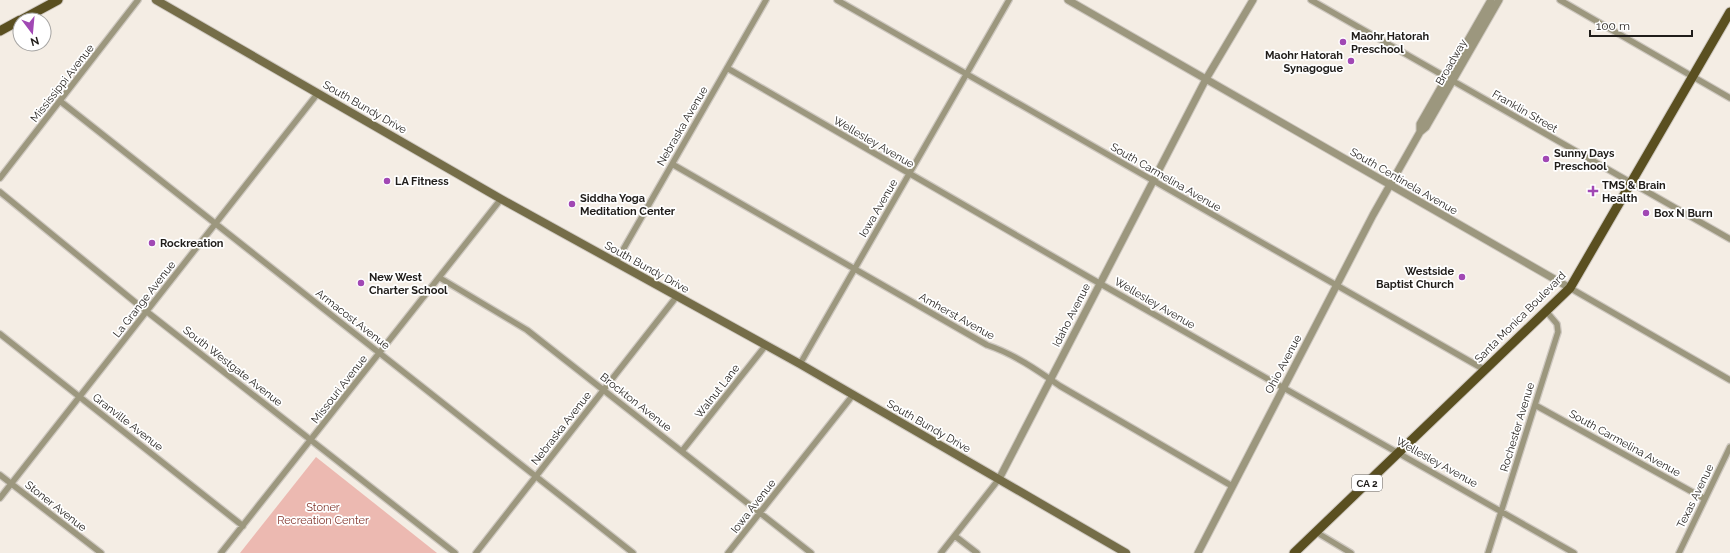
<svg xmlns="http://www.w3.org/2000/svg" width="1730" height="553" font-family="Raleway,sans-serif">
<rect width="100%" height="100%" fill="#f4ede4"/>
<path fill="#ecb9b1" d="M316 457 437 553H240Z"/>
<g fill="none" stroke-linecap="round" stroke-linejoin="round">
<defs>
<path id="minor" d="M837 0 1485 370
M1311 0 1730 239
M1560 0 1730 98
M727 68 1092 279 1574 553
M60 101 633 553
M672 164 987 345C1014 354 1037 370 1060 386L1232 486
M0 178 138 0
M0 192 146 311 455 553
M616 262 766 0
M440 278 527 330 811 553
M1570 288 1730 380
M0 334 243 526
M800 364 1009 0
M1535 405 1705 499
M682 451 766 345
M0 475 101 553
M0 498 318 93
M1316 532 1351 553
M955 536 977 553
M221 553 501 199
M476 553 677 296
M728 553 853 395
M941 553 999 479
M1488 553 1558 332 1557 324 1546 311
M1679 553 1730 447"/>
<path id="tertiary" d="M1068 0 1570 288
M1420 132 1426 127 1499 0
M999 479 1206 79 1253 0
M1198 553 1373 215 1420 132V124L1491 0"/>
<path id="secondary" d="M156 0 501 199 800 364 1126 553"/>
<path id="primary" d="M21 20 58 0
M0 31 20 20
M1294 553 1570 288 1730 12"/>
</defs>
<use href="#minor" stroke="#cec8c0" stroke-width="8"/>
<use href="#tertiary" stroke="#cec8c0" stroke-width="9"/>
<use href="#secondary" stroke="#cec8c0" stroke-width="10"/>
<use href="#primary" stroke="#cec8c0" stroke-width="11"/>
<use href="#minor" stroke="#9c977e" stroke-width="5.5"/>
<use href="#tertiary" stroke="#9c977e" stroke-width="7"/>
<use href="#secondary" stroke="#756d48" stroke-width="8"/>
<use href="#primary" stroke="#5a4f20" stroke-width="9"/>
</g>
<g fill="#a148b4" stroke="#fff" stroke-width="1.5">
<circle cx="1343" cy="42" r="4"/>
<circle cx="1351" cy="61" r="4"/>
<circle cx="1546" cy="159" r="4"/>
<circle cx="387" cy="181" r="4"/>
<path d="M1591 185h4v4h4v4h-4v4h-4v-4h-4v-4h4z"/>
<circle cx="572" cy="204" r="4"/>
<circle cx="1646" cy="213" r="4"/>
<circle cx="152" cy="243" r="4"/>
<circle cx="1462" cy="277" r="4"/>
<circle cx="361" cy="283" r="4"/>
</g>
<g text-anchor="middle" stroke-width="3.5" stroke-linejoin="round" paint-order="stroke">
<rect fill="#fff" stroke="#63615f" stroke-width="1" x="1352" y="475" width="30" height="16" rx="3"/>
<g font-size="10" font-weight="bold" fill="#201d1a">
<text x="1367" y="487">CA 2</text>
</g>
<g font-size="11" font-weight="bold" fill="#201d1a" stroke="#fff" text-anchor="start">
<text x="1351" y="40">Maohr Hatorah<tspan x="1351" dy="13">Preschool</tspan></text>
<text x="1343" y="59" text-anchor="end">Maohr Hatorah<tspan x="1343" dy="13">Synagogue</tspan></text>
<text x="1554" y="157">Sunny Days<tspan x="1554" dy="13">Preschool</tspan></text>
<text x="395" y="185">LA Fitness</text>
<text x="1602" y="189">TMS &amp; Brain<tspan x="1602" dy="13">Health</tspan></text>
<text x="580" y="202">Siddha Yoga<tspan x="580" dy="13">Meditation Center</tspan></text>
<text x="1654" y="217">Box N Burn</text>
<text x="160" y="247">Rockreation</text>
<text x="1454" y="275" text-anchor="end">Westside<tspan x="1454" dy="13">Baptist Church</tspan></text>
<text x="369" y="281">New West<tspan x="369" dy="13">Charter School</tspan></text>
</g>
<g font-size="11" fill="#201d1a" stroke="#fff">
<text transform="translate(1451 62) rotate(-60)" y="4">Broadway</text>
<text transform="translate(62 83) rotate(-52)" y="4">Mississippi Avenue</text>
<text transform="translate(365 107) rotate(30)" y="4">South Bundy Drive</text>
<text transform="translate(1525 111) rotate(30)" y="4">Franklin Street</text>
<text transform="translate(682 126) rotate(-60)" y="4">Nebraska Avenue</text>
<text transform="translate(874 142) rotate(30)" y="4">Wellesley Avenue</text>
<text transform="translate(1166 177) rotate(30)" y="4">South Carmelina Avenue</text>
<text transform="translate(1404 181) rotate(30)" y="4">South Centinela Avenue</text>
<text transform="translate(878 208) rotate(-60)" y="4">Iowa Avenue</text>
<text transform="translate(647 267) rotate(29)" y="4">South Bundy Drive</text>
<text transform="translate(144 299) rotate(-52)" y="4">La Grange Avenue</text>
<text transform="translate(1155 303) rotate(30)" y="4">Wellesley Avenue</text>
<text transform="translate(1071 315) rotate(-63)" y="4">Idaho Avenue</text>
<text transform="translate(957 316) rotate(29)" y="4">Amherst Avenue</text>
<text transform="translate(1520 317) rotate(-45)" y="4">Santa Monica Boulevard</text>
<text transform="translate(353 319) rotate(38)" y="4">Armacost Avenue</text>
<text transform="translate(1283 364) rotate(-62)" y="4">Ohio Avenue</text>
<text transform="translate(233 366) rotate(38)" y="4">South Westgate Avenue</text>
<text transform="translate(339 389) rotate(-52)" y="4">Missouri Avenue</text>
<text transform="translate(717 391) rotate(-52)" y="4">Walnut Lane</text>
<text transform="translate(636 402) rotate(38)" y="4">Brockton Avenue</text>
<text transform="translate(128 422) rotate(38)" y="4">Granville Avenue</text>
<text transform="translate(929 426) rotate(30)" y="4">South Bundy Drive</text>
<text transform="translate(1517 427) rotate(-73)" y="4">Rochester Avenue</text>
<text transform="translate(561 428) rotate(-52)" y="4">Nebraska Avenue</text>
<text transform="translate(1625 443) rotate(29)" y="4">South Carmelina Avenue</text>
<text transform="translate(1437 462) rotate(29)" y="4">Wellesley Avenue</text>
<text transform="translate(1695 496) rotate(-64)" y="4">Texas Avenue</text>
<text transform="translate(56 506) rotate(38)" y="4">Stoner Avenue</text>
<text transform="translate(753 506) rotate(-52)" y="4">Iowa Avenue</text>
</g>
<g font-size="11" fill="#83362d" stroke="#fff">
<text x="323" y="511">Stoner<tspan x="323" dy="13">Recreation Center</tspan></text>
</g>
</g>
<g transform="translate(32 32) rotate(164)"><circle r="19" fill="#ffffff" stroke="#a6a5a3"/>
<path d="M0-3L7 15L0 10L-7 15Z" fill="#a148b4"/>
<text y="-6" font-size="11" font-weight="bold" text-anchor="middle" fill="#201d1a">N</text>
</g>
<path d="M1590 30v6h102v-6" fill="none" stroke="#201d1a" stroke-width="2"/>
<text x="1596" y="30" font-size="12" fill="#201d1a" stroke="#ffffff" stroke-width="3" paint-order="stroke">100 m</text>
</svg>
